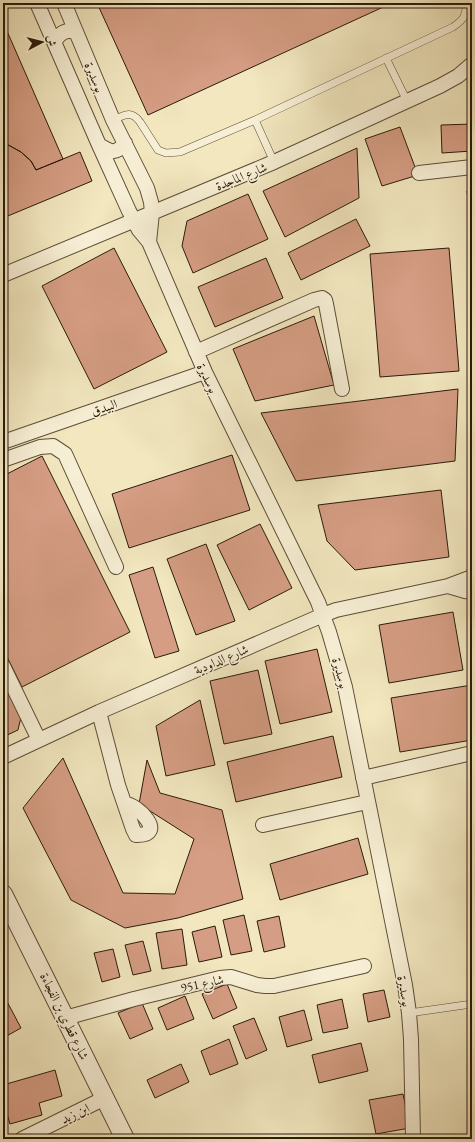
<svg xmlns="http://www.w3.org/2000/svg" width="475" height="1142" font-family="'EB Garamond',Amiri,serif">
<rect width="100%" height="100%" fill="#f2e7bf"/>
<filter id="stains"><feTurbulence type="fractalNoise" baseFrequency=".005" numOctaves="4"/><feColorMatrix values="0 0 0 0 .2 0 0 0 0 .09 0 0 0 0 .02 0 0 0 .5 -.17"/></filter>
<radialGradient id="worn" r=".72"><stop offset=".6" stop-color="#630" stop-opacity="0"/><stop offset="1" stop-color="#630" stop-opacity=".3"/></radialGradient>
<path fill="#d59d83" stroke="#2b1b0a" d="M97 3H392L148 115Z
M3 22 63 159 36 170 31 161 21 152 3 142Z
M472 124V151L442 153 441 125Z
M400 127 418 175 382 186 365 139Z
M3 142 21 152 31 161 36 170 80 152 92 181 3 218Z
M357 148 359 198 285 237 263 191Z
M467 191H472V215H470Z
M248 194 268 239 193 273 182 246 187 221Z
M356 219 370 246 301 280 288 253Z
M114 248 167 352 94 389 42 286Z
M449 248 459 371 380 377 370 254Z
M266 258 283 298 215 327 198 287Z
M314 316 334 385 255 401 233 349Z
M458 389 455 461 296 481 261 413Z
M232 455 250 510 129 548 112 494Z
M42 456 130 632 22 687 3 649V476Z
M441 490 449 557 355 570 327 541 318 505Z
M260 524 292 588 249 610 217 545Z
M206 544 235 621 196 635 167 559Z
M153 567 179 651 155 658 129 575Z
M453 612 463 670 389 683 379 625Z
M317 649 332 712 280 724 265 661Z
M258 670 272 734 224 744 210 681Z
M3 680 21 717 18 730 3 737Z
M472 685V740L400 752 391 698Z
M200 700 215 765 166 776 156 726Z
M333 736 342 777 236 802 227 762Z
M63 758 123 893 175 894 194 839 139 804 147 760 160 793 222 810 243 899 178 918 125 928 71 900 23 808Z
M358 838 368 874 280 900 270 864Z
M244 915 252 951 231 955 223 920Z
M279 916 285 947 264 952 257 921Z
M215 926 222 957 199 962 192 932Z
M182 929 187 965 162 969 156 933Z
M143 941 151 971 133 975 125 945Z
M113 949 120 977 102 982 94 953Z
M227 984 237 1008 213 1019 202 994Z
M384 990 390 1017 368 1022 363 994Z
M3 994 21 1028 3 1038Z
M185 996 194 1019 167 1030 158 1008Z
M342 999 348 1028 323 1033 317 1005Z
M142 1003 153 1029 130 1039 118 1013Z
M304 1010 312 1040 287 1047 279 1017Z
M254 1018 267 1050 246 1059 233 1026Z
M229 1039 238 1064 210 1075 201 1051Z
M361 1043 368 1071 319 1083 312 1055Z
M181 1064 189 1082 155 1098 147 1080Z
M55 1070 62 1096 39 1103 42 1115 10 1124 3 1100V1085Z
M403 1094 410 1128 376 1134 369 1100Z"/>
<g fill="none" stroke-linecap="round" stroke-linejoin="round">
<defs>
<path id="service" d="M386 58 407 101
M113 120C125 115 131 110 140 122L158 150 166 153 180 152 255 120 453 27C463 20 467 16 466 3
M255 120 274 162
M409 1013 472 1004"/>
<path id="minor" d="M37 3 99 145 129 211 139 230 149 242 205 372 318 602 329 632 345 687 405 985 409 1013 411 1039 413 1139
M64 3 113 120 147 188 151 202 152 213 149 242
M54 42C60 33 65 29 76 32
M99 145C110 152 116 155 125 143
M419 173 472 167
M3 275 274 162 440 86 458 76 472 64
M196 352 314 300 322 298 325 300 326 304 342 389
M3 442 205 372
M3 460 40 447 53 446 65 454 116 567
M448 586 465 591 472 592
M3 666 39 740
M99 712 118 785 133 829 136 835C169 836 136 803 125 804
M3 757 99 712 323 615 336 610 448 586 472 577
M363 778 472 753
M263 825 367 802
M65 1018 134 999 220 978 231 977 257 985 265 986H274L364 966
M22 1139 105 1098"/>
<path id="tertiary" d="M3 894 65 1018 125 1139"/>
</defs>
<use href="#service" stroke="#5d4e37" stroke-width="8"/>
<use href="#minor" stroke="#5d4e37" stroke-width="16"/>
<use href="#tertiary" stroke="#5d4e37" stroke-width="20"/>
<use href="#service" stroke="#f7efd5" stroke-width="7"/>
<use href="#minor" stroke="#f7efd5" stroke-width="14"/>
<use href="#tertiary" stroke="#f7efd5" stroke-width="18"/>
</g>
<g text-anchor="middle" stroke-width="3" stroke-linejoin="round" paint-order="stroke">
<g font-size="13" fill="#2b1b0a" stroke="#f7efd5">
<text transform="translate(95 77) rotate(67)" y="5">بوسديرة</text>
<text transform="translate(241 176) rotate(-22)" y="5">شارع الماجدة</text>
<text transform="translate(208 378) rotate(64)" y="5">بوسديرة</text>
<text transform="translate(104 407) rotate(-19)" y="5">البيدق</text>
<text transform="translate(221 659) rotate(-23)" y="5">شارع الداودية</text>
<text transform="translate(341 673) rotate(75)" y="5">بوسديرة</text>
<text transform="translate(202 983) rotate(-12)" y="5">شارع 951</text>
<text transform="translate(405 991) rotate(80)" y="5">بوسديرة</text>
<text transform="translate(65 1016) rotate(64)" y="5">شارع قطري بن الفجاءة</text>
<text transform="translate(75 1113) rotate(-26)" y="5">ابن زيد</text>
</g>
</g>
<rect width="475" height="1142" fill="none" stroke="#f2e7bf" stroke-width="16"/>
<rect x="4" y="4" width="467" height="1134" fill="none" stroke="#2b1b0a" stroke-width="2"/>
<rect x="8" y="8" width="459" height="1126" fill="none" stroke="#2b1b0a"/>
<g transform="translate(42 42) rotate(83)" stroke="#f7efd5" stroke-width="3" paint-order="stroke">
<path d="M0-3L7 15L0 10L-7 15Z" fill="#2b1b0a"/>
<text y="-6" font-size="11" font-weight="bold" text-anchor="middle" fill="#2b1b0a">ش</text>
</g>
<rect width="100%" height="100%" filter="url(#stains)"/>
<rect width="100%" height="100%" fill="url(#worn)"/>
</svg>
